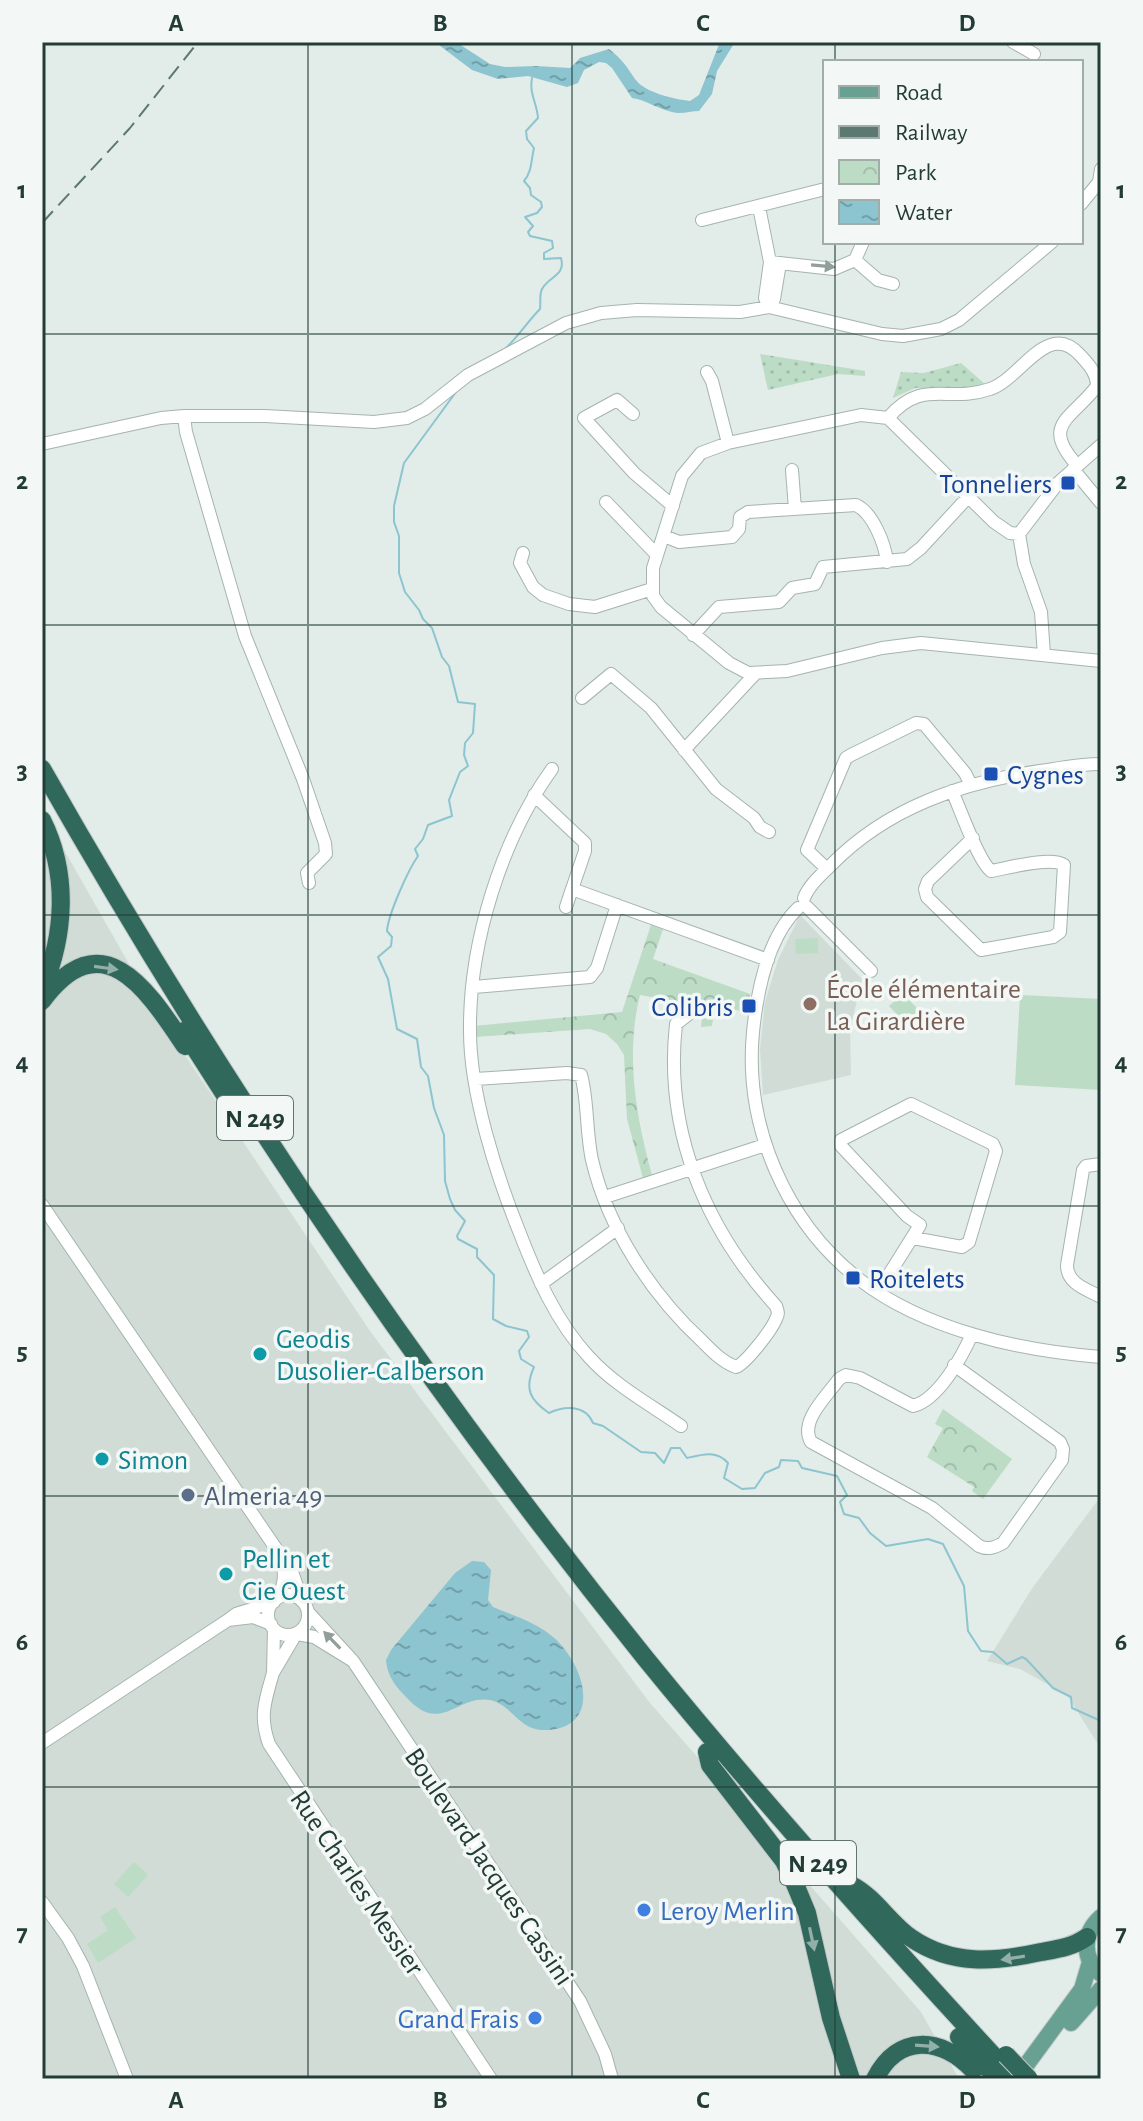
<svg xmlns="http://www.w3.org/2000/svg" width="1143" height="2121" font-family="'Alegreya Sans',sans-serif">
<defs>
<pattern id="grass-dots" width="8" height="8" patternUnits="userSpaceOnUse" patternTransform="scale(2)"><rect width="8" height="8" fill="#bcdcc5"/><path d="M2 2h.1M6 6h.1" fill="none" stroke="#a1beaa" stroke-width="1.8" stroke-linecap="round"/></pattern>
<pattern id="park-crowns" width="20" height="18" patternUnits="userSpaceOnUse" patternTransform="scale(2)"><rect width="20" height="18" fill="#bcdcc5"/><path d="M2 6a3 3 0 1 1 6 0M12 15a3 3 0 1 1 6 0" fill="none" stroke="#a1beaa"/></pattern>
<pattern id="water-ripples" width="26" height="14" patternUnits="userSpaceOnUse" patternTransform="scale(2)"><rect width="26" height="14" fill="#8cc4cf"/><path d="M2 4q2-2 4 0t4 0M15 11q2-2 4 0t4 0" fill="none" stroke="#72a0a9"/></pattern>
</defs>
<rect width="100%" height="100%" fill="#e2ece8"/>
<path fill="#d1dcd7" d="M42 811 158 1015 370 1331 650 1703 921 2012 959 2079H42Z
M800 915 862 979 850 1030 851 1075 763 1095 760 1049 765 1002 778 960Z
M1101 1496V1749L1067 1695 1020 1669 987 1661 1033 1587Z"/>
<path fill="url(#grass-dots)" d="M760 354 865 371V376L838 374 768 390Z
M961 363 986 385 961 388H915L893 398 901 372 924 373Z"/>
<path fill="url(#park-crowns)" d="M651 925 663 929 653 959 750 994 747 1012 715 1006 712 1026 701 1027 703 1006 640 995C625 1054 636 1117 652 1175L643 1178 627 1119 624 1055 617 1044 606 1034 590 1029 475 1037 474 1026 622 1012Z
M943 1409 1012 1459 983 1499 972 1491 974 1487 927 1457 943 1428 935 1424Z"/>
<path fill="#bcdcc5" d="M818 938V953L796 954 795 939Z
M903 994 921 1012 908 1026 889 1006Z
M1020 995 1101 999V1090L1015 1085Z
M134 1862 148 1875 128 1897 114 1884Z
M115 1907 136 1938 98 1963 87 1944 108 1930 100 1917Z"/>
<path fill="url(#water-ripples)" d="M435 42H456L490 64 505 67 536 66 570 68 580 58 609 49C622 59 627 67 635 79 645 93 674 99 690 101L699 95 720 42H735L717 71 712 94 699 111C690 111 681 115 672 112 658 109 646 100 632 98L612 68 606 63 599 62 584 70 578 83 567 87 528 76 498 79 472 70Z
M472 1561 484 1562 491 1570 488 1600 493 1607C517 1617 545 1625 562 1646 589 1677 598 1731 542 1730 518 1729 511 1704 490 1700 457 1694 441 1736 406 1697 395 1686 387 1675 386 1660L391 1650 455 1573Z"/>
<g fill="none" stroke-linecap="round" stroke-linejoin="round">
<path stroke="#8cc4cf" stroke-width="2" d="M505 349C518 337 528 321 540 309 541 302 539 296 542 289 549 276 566 276 561 258L544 259V253L553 248 552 241 530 236 528 232 533 226 525 217 537 213 542 207 541 202 531 195 530 188 524 181C532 172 531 160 534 148L527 139 526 131 538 118C537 103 529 94 532 78
M456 392 404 463 394 506V522L399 536V573L405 592 419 610 423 619 432 628 442 657 449 666 458 702 475 704 473 733 465 743 464 755 468 766 460 772 449 800 452 816 428 825 423 839 415 849 418 856C408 870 388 915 387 931L392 937 391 946 378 957 388 979 397 1029 417 1039 421 1067 428 1076 434 1108 444 1135 445 1181 450 1199 455 1210 465 1221 457 1236 458 1239 477 1249V1257L494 1275 493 1319 506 1326 527 1331 529 1337 519 1351 521 1359 534 1367C524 1389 530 1400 549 1413 564 1406 585 1404 593 1423L603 1426 641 1452 655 1453 664 1463 671 1448H680L687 1458C703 1454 717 1450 728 1463L724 1478 742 1489 755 1488 765 1473 779 1467 781 1460 798 1461 802 1468 837 1476 847 1495 840 1502 844 1514 859 1518 870 1533 886 1546 928 1539 943 1544 964 1586 968 1631 981 1651 993 1652 1007 1664 1022 1657 1026 1659 1053 1688 1071 1697 1072 1708 1101 1721"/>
<defs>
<path id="minor" d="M1013 42 1034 54
M1081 204 1099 182 1101 169
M759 207 770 262 765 298 769 307
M702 220 825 189
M855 260 878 280 893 284
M770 262 834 269 855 260 863 242
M769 307 774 299 780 263
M707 372 712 381 728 443
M633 414 617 400 584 418 634 473 673 506
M184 416 186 432 245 636 303 779 325 843 326 854 307 873 309 883
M888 418C923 377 947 404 990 389 1021 379 1047 319 1080 355 1089 365 1097 373 1097 386 1072 419 1040 424 1077 465
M42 444 161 418 184 416H265L374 422 407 418 425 409 468 375 566 323 601 313 637 310 740 312 769 307 882 334 903 336 941 329 959 320 1052 242
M1073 469 1101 503
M792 470 795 509
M606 502 657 555
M1019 534 1010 533 994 522 888 418 861 415 728 443 701 453 682 476 653 568V596L661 607 729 663 748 673 787 671 882 648 921 643 1101 661
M664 536 679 542 732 537 739 529 740 517 748 512 856 505C873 513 885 544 887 562
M523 553 520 563 533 587 543 595 569 604 595 607 652 589
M693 635 719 607 779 602 792 588 815 584 823 567 907 559 921 548 969 496
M1044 655 1041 612 1024 564 1019 534 1058 483 1101 445
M582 698 611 674 651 708 716 789 754 818 760 827 769 832
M684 750 755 674
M552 769C501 840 469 944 470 1031 470 1093 496 1174 519 1231 536 1275 556 1322 589 1357 614 1385 651 1405 681 1426
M952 791C960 808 978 861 991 871 1008 868 1051 856 1064 865L1060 932 1053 937 981 950 927 897 925 889 928 881 973 838
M534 795 585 843V851L572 889 768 960
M827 869 807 850 846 758 851 755 916 723 924 724 965 773 971 785
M804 898C809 885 821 875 831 865 888 807 961 783 1040 771 1060 768 1081 764 1101 764
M566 907 572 889
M807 907 871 971
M798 908C767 938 757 992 753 1032 744 1125 785 1222 860 1280 925 1330 1021 1351 1101 1357
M474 987 590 977 597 968 617 905
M476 1079 567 1073 581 1075C588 1099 586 1133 592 1160 608 1228 651 1294 702 1341 712 1351 722 1362 736 1367 746 1363 771 1331 776 1319 779 1313 778 1312 776 1306 705 1228 664 1131 676 1024L690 1013
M1101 1164 1086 1166 1083 1170 1067 1265C1067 1284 1086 1289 1101 1297
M605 1197 765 1145
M42 1205 277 1550
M541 1284 618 1228
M878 1292 920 1225 907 1216 841 1146V1140L911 1104 993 1144 996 1151 969 1242 962 1247 913 1238
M954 1365 1060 1442 1063 1449 1062 1460 1003 1543C994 1548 988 1550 979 1546L932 1508 811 1442C799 1421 827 1396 839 1379L846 1375 860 1378 913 1406C938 1400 962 1357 972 1334
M268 1615a20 20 0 1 1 40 0a20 20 0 1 1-40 0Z
M278 1598C287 1579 285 1568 277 1550L289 1563 302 1601
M271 1624 253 1617 228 1620 236 1614 274 1602
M274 1629 273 1673 296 1634
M297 1634 314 1637 353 1661 308 1612
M353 1661 580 2001 605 2054 612 2079
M273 1673C265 1701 259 1716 269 1744L491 2079
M42 1743 228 1620
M42 1902 68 1938 83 1966 127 2079"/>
<path id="major" d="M1101 1917C1083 1933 1081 1958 1101 1974
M1071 2023 1101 1989
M1016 2079 1082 1989 1090 1962"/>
<path id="highway" d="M42 769C219 1081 421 1380 646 1659 764 1804 888 1942 1015 2079
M42 820C69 874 65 935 42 990
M42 1001C103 919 148 991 185 1046
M184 1031 230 1103
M707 1752 710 1765 784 1861 795 1884 807 1913 831 2018 851 2079
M851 1885C875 1897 889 1923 911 1938 952 1966 995 1962 1041 1952 1058 1949 1073 1947 1087 1937
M959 2037 998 2079
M875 2079C898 2033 941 2037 973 2070"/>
</defs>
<use href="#minor" stroke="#a5b4af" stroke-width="14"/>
<use href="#major" stroke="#c1c8c7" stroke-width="18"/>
<use href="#highway" stroke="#c1c8c7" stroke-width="20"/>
<use href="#minor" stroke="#fff" stroke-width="12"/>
<use href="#major" stroke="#68a092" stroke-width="16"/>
<use href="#highway" stroke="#30685c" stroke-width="18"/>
<path stroke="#5d7871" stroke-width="2" stroke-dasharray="16 8" stroke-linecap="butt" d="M42 223 130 128 198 42"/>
<defs>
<path id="highway-bridge" d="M1006 2055 1029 2079"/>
</defs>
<use href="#highway-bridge" stroke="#c1c8c7" stroke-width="20" stroke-linecap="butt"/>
<use href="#highway-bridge" stroke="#30685c" stroke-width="18"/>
</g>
<defs><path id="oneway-solid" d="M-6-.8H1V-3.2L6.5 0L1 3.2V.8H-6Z" transform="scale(2)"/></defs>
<g fill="#919e9a">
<use href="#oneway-solid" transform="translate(823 266) rotate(5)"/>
<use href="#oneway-solid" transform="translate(332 1640) rotate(-134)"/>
</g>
<g fill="#92b0a9">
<use href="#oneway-solid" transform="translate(106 968) rotate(8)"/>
<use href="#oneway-solid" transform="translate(812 1939) rotate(78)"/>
<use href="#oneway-solid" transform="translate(1013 1958) rotate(171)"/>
<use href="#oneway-solid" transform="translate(927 2046) rotate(4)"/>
</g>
<path fill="none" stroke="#233c36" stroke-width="2" stroke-opacity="0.55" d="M308 42V2079M572 42V2079M835 42V62M835 242V2079M42 334H1101M42 625H1101M42 915H1101M42 1206H1101M42 1496H1101M42 1787H1101"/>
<g fill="#1a4fb4" stroke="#f3f8f6" stroke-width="3">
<rect x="1060" y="475" width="16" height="16" rx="4"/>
<rect x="983" y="766" width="16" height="16" rx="4"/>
<rect x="741" y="998" width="16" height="16" rx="4"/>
<rect x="845" y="1270" width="16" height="16" rx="4"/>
</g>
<circle fill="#8d6e63" stroke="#f3f8f6" stroke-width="3" cx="810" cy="1004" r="8"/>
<g fill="#0f9aa8" stroke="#f3f8f6" stroke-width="3">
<circle cx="260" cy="1354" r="8"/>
<circle cx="102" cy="1459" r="8"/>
<circle cx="226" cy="1574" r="8"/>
</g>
<circle fill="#5c6f8a" stroke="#f3f8f6" stroke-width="3" cx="188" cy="1495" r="8"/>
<g fill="#3f7fe0" stroke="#f3f8f6" stroke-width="3">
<circle cx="644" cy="1910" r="8"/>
<circle cx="535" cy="2018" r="8"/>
</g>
<g text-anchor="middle" stroke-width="7" stroke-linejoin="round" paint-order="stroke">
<g fill="#f3f8f6" stroke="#617470" stroke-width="2">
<rect x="217" y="1096" width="76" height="44" rx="6"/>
<rect x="780" y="1841" width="76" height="44" rx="6"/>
</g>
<g font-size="26" font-weight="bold" fill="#233c36">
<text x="255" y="1127">N 249</text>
<text x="818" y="1872">N 249</text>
</g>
<g font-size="28" fill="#164399" stroke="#f3f8f6" text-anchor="end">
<text x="1052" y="493">Tonneliers</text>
<text x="1007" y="784" text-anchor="start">Cygnes</text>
<text x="733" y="1016">Colibris</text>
<text x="869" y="1288" text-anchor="start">Roitelets</text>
</g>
<g font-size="28" fill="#785e54" stroke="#f3f8f6" text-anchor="start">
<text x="826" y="998">École élémentaire<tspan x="826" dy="32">La Girardière</tspan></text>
</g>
<g font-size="28" fill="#0d838f" stroke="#f3f8f6" text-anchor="start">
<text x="276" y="1348">Geodis<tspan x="276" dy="32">Dusolier-Calberson</tspan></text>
<text x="118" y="1469">Simon</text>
<text x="242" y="1568">Pellin et<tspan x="242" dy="32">Cie Ouest</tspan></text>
</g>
<g font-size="28" fill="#4e5e75" stroke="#f3f8f6" text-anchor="start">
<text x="204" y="1505">Almeria 49</text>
</g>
<g font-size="28" fill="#233c36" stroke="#f3f8f6">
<text transform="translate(490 1866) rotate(56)" y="10">Boulevard Jacques Cassini</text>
<text transform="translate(358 1882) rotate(56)" y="10">Rue Charles Messier</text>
</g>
<g font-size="28" fill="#366cbe" stroke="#f3f8f6" text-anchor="start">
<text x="660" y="1920">Leroy Merlin</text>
<text x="519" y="2028" text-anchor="end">Grand Frais</text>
</g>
</g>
<rect width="1143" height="2121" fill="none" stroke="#f3f8f6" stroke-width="88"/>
<rect x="823" y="60" width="260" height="184" fill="#f3f8f6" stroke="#a0ada9" stroke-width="2"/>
<rect x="839" y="86" width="40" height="12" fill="#68a092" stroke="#a0ada9" stroke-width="2"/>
<text x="895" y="100" font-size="24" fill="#233c36">Road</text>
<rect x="839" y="126" width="40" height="12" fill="#5d7871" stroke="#a0ada9" stroke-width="2"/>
<text x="895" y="140" font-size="24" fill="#233c36">Railway</text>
<rect x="839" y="160" width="40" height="24" fill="url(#park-crowns)" stroke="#a0ada9" stroke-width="2"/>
<text x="895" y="180" font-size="24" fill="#233c36">Park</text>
<rect x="839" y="200" width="40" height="24" fill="url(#water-ripples)" stroke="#a0ada9" stroke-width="2"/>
<text x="895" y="220" font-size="24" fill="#233c36">Water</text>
<rect x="44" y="44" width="1055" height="2033" fill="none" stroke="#233c36" stroke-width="3"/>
<g font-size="26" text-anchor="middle" font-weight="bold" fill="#233c36">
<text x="176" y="31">A</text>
<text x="440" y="31">B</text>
<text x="703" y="31">C</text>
<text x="967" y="31">D</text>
<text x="22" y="198">1</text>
<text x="1121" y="198">1</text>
<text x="22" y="489">2</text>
<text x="1121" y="489">2</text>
<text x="22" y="779">3</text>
<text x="1121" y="779">3</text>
<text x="22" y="1070">4</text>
<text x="1121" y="1070">4</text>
<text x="22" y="1360">5</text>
<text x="1121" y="1360">5</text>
<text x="22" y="1650">6</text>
<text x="1121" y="1650">6</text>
<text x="22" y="1941">7</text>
<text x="1121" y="1941">7</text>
<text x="176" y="2108">A</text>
<text x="440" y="2108">B</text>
<text x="703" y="2108">C</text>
<text x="967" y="2108">D</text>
</g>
</svg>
